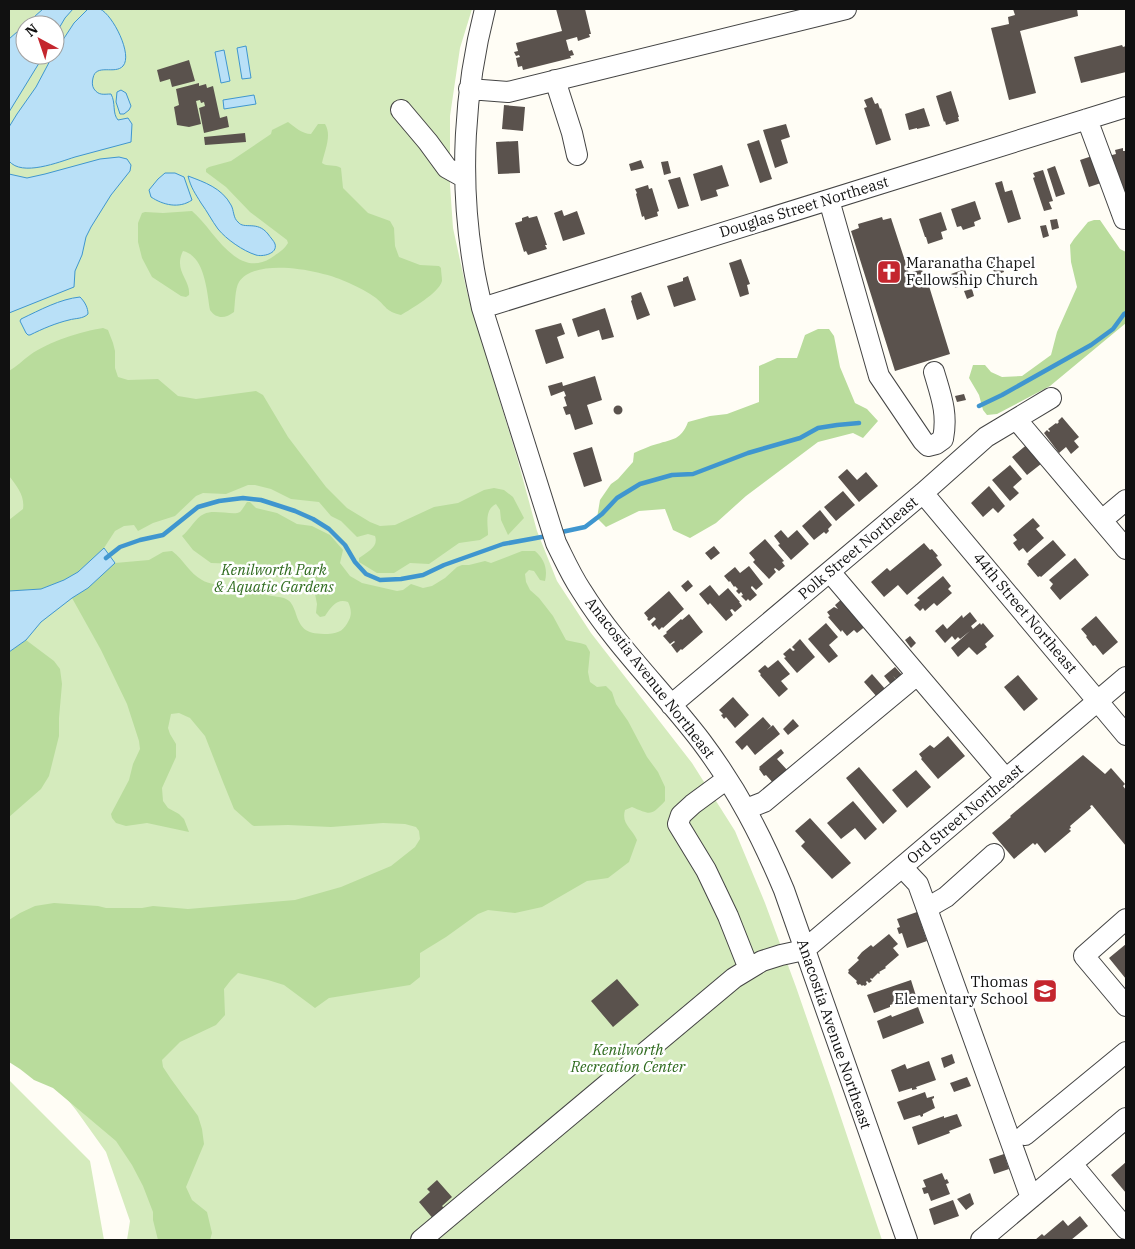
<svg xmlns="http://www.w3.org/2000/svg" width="1135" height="1249" font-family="'IBM Plex Serif',serif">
<rect width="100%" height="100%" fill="#fffdf5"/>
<path fill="#d5ebbd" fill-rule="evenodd" d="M9 9H472L460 48 450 116V185L453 228 467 292 518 461 537 531 557 581 591 633 692 763 735 831 765 903 796 987 832 1091 882 1240H127L130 1221 106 1152 76 1110 55 1084 9 1057ZM25 25H55V55H25Z
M9 1080 90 1161 104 1240H9Z"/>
<path fill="#b9dc9c" d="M288 122C295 127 302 134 311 134L318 124H325C332 135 325 150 322 163 327 167 335 164 341 168L343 188 368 213 390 221 394 228 395 246 399 257 420 265 439 266 441 268C441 272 442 277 442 281 439 293 411 309 401 315 385 311 387 307 376 298 368 292 358 287 349 283 326 271 256 256 239 282 235 288 235 305 234 312 226 318 217 320 210 310 207 292 205 256 183 251 173 271 191 280 189 295L186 297 181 296 152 277 142 258 138 242V223L142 213 145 212 163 213 192 211C213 228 236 280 271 258 278 253 284 250 288 243L287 240 250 212 226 187 206 172V169L209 167 231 161 271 134 272 130Z
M1094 220H1100L1120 249 1126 252V323L1050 386 997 414 987 415 983 410 979 395 969 378 973 365H985L991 372 1002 377 1022 376 1051 355 1057 332 1077 287 1071 262 1070 245 1074 239 1088 222Z
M103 328 108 330 113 343 115 351V368L118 377 128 380 158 379 178 396 196 399 256 391 263 395 288 437 326 487 347 508 370 522 380 526 395 525 434 507 458 503 484 490 494 488 504 490 513 497 524 518 508 535 501 520 500 510 496 504C484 510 488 524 488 535L480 540 459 543 429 564 410 563 394 573H377L359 562V558C367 552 379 547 375 536L368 534 357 537 341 521 331 516 319 502 291 499 271 489 255 485H248L226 494 203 493 196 496 175 516 153 523 138 531 134 525 124 526 115 531 104 548 78 572 64 580 41 589 9 591V520L23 509C25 496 17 486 9 476V371C16 367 23 360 30 355 48 342 82 331 103 328Z
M818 329H829L834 336 840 367 855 403 867 409 878 421 863 438 853 433 818 442 746 496 716 523 690 538 673 530 665 509 639 511 606 527 597 518 600 500 611 484 618 479 633 462 634 453C641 450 649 446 657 444 673 439 681 440 688 422L710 416 727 414 759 402V366L777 358H797L805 335Z
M247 502H250L256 508 277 513 297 524 312 526 330 535 343 550 340 563 350 576 362 583 397 591 403 590 411 584 423 588 432 586 445 578 457 567 462 565H469L485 561 491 563 522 551H535C544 559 548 568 545 581L540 580 534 571 529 570 525 574 526 582 530 590 539 598 553 616 566 640C573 642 579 642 586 645L590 652 588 672 590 682 597 687 606 686 612 692 616 704 628 721 647 757 658 772 665 787V801C651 816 651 815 632 807L625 810C621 824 632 828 637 840L629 862 608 878 587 881 542 907 515 913 488 910 478 914 446 937 420 953V977L410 985 329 998 315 1008 284 985 268 980 238 973 231 980 224 989 225 1015 216 1025 180 1042 162 1060 163 1067 171 1079 198 1116 202 1129 204 1144 186 1187 192 1200 207 1212 212 1233 210 1240H158L153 1220V1212L143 1186 132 1165 116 1141 53 1088 34 1080 20 1069 9 1062V920L20 913 35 906 54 903 98 906 106 908H142L153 906 188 909 295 900 341 887 391 866 415 847 420 839 419 831 416 827 405 824 383 823 331 827 288 825 254 826 252 825 234 809 223 782 205 736 190 718 179 713 171 714 168 728 170 734 176 744V757L162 788 163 801 168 808 179 814 184 819 189 832 147 823 126 826 116 823 112 818 111 814 129 780 133 764 140 749 139 741 127 704 101 650 72 598 88 588 115 563 149 560 163 552 172 551C184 560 189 573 202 580 218 589 235 582 251 586 257 588 261 594 267 595 273 597 281 596 286 599 291 601 293 606 295 611 301 631 307 634 328 634 340 633 344 630 349 620 352 614 351 608 348 602 337 598 331 607 325 616L320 617 316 613 317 604 315 594 300 582 293 579 274 576 258 569 240 564 211 563 193 550 182 536C190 530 195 518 204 514 214 509 234 516 240 512 242 510 245 505 247 502Z
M26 640 54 661 60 669 62 684 59 718V736L49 776 41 789 9 817V652Z"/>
<path fill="#b9e0f7" stroke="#3f96cf" d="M43 9H73L65 18 55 35V25H25V55H44L9 112V39Z
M88 9C92 9 97 8 100 9 113 15 133 55 123 66 115 75 96 63 93 78 92 82 92 86 94 89 99 96 104 94 111 94 116 103 112 113 118 120L128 118 132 124 131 142C112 147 94 152 75 157 59 162 22 177 9 161V127L17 114 36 87 53 55H55V52L74 23Z
M246 46 251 78 242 79 237 48Z
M224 50 230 81 221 83 215 52Z
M121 90 126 93 131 106 129 110 124 114H120L116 102 117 92Z
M254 95 256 104 224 109 223 100Z
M119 157 127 159 131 165 130 171 111 195 91 227 86 237 82 255 75 271 74 287 9 313V174L27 178 45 174 100 159Z
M165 173H175L184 177 192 200C179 209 163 205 151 197L149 190 158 179Z
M188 176C204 182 222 188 231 205 234 210 233 218 238 222 244 230 257 220 268 234 270 237 274 241 275 244 278 254 262 257 256 255 243 251 226 239 218 229 212 221 207 211 201 203 195 193 191 188 188 176Z
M80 297C85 302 88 308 88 314 83 319 76 318 69 320 56 323 42 329 30 335H28L26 333 20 321 21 319C40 310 60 299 80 297Z
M104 548 115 563 88 588 72 598 41 622 26 640 9 652V591L41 589 64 580 78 572Z"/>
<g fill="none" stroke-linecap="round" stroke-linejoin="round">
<path stroke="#3f96cf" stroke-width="4.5" d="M979 406 1002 395 1091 345 1113 329 1124 314 1126 313
M557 533 585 527 602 514 617 498 640 484 672 475 693 474 748 453 800 438 818 428 837 425 859 423
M106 558 120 547 140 540 163 535 198 507 219 501 243 498 261 500 295 511 313 519 329 529 345 545 355 562 366 574 380 580 401 579 423 575 444 565 503 544 547 536"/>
</g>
<path fill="#5a524d" d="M556 9H585L591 34H589L590 37 578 41 577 37 566 40 569 51 572 50 574 55 570 56 571 58 523 70 522 66 518 67 516 58 520 57 519 55 516 56 514 52 518 51 516 43 562 31Z
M1013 9H1077L1078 16 1020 31 1036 93 1009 100 991 28 1009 24 1008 17 1015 15Z
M1122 45 1123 47 1126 46V72L1081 83 1074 57Z
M189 60 195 81 172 87 170 79 160 82 157 70Z
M199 83V86L206 84 207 88 213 86 220 118 227 116 229 127 204 133 199 108 205 106 204 102 201 103 200 100 196 101 201 124 189 127 177 125 174 107 179 105 176 89Z
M951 91 959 117H958L959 121 946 125 945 121 944 122 936 96Z
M872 97 875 104 878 103 880 109 881 108 891 140 876 145 864 108 867 107 864 100Z
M504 105 525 107 523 131 502 129Z
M924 108 930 126 917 129V128L909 130 905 114Z
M786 124 790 137 781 140 788 163 775 168 763 130Z
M245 133 246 142 205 145 204 137Z
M759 140 772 179 760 183 747 144Z
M518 141 520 173 498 174 496 142Z
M1123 148V151H1126V192L1119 194 1108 156 1116 154 1115 150Z
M1095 155 1104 182 1089 187 1080 160Z
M641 160 644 168 631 171 629 164Z
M668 161 671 173 664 175 661 162Z
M722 165 729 186 716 190 718 196 701 201 693 174Z
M1055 166 1065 194 1056 197 1047 169Z
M1043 170 1053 201 1049 202 1052 209 1044 211 1033 178 1035 177 1033 173Z
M680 177 689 206 678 209 668 180Z
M1002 181 1005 192 1012 190 1021 219 1008 223 995 183Z
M648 185 649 189 652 188 659 211 657 212 658 216 645 220 644 216 642 217 636 194 637 193 635 189Z
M975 201 981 219 974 222 975 226 963 230 961 226 957 227 951 209Z
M562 210 564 216 577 211 585 234 563 241 554 213Z
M941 212 947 230 941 232 943 239 928 244 926 237H925L919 219Z
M528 216 529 218 537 216 547 245H545L547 249 528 255 526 251 524 252 515 223 522 221V218Z
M882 217 883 220 891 218 909 273 922 269 927 287 929 286 950 354 895 371 851 231 859 228 858 224Z
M1057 219 1059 228 1052 230 1050 220Z
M1046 225 1049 236 1043 238 1040 226Z
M999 257 1004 272 995 275 990 260Z
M741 259 750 284 747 285 749 294 740 297 729 263Z
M965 269 969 283 955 288 951 274Z
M688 276 696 300 674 307 667 286 683 281V278Z
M972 289 974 296 967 299 964 291Z
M641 292 650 315 637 320 631 301 632 300 631 296Z
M605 308 614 337 602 340 599 330 578 337 572 319Z
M561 323 565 334 557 337 564 358 546 364 535 330Z
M595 376 602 400 587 405 593 424 575 430 570 414 566 415 563 407 567 406 564 397 566 396 564 391 551 396 548 386 562 382 563 386Z
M964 394 966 400 957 402 955 396Z
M613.5 410a4.5 4.5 0 1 1 9 0a4.5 4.5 0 1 1-9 0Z
M1062 417 1079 437 1074 441 1079 447 1071 454 1066 447 1059 453 1044 433 1047 430 1049 432 1050 431 1048 429 1056 423 1057 424 1059 422 1058 421Z
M1030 442 1046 460 1027 475 1012 457Z
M592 447 602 481 584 487 573 453Z
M1010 465 1022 479 1013 487 1019 493 1010 501 992 480Z
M847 469 857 480 866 472 878 486 859 502 838 477Z
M989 486 1005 506 998 513 993 508 983 517 971 503Z
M843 491 855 505 836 521 824 507Z
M820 510 832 525 828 529 829 531 826 534 824 532 814 540 802 526Z
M1033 518 1040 526 1036 529 1044 538 1027 553 1023 548 1019 551 1013 543 1017 540 1013 535Z
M781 530 788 538 797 530 809 544 791 560 778 545 780 544 774 536Z
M765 539 784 561 782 562 785 566 779 571 775 568 774 569 776 572 769 579 753 562 755 560 749 553Z
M1053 540 1066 555 1041 577 1040 576 1038 577 1027 564 1029 562 1028 561Z
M924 543 930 550 932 549 938 556 936 557 942 565 907 595 898 585 884 597 871 582 887 568 890 571Z
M714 546 720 553 711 560 705 553Z
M1075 558 1089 575 1060 600 1050 588 1053 584 1049 580Z
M749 566 763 584 756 590 752 586 751 587V588L757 595 750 601 748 599 746 601 741 596 743 595 741 592 739 594 736 591 738 589 735 586 734 587 730 581 729 582 724 576 735 567 740 573Z
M943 576 951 586 948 589 952 593 937 606 934 603 925 611 923 608 920 611 914 605 920 600 917 598Z
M688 580 693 586 686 592 681 586Z
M710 585 719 596 728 588 740 602H739L742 606 735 612 732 609 730 610 733 615 726 621 710 603 708 605 699 594Z
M669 591 684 609 663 628 662 627 659 630 655 625 653 627 651 624 656 619 654 617 649 621 647 619 648 618 644 613Z
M843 598 867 625 857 633 854 630 847 636 842 630 841 632 828 617 830 616 827 612 834 607 838 609 835 605Z
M970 612 977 621 971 626 973 629 980 623 981 625 983 623 994 636 985 644 987 647 977 655 969 647 958 657 951 648 970 631 960 639 958 637 955 640 952 636 945 643 935 631 943 624 947 629 962 615 963 618Z
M689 614 703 632 682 650 681 649 677 653 671 645 675 642 674 641 670 644 663 636 667 633 666 632 681 619 682 620Z
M1096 616 1118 642 1103 655 1095 645 1093 646 1086 637 1087 636 1081 629Z
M826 623 838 637 829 645 838 656 829 663 808 639Z
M910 636 916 643 911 648 905 640Z
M800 639 815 657 797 673 784 658 786 657 783 654 790 648 793 651 795 650 792 647Z
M778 660 790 674 781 681 788 689 779 697 760 675 761 674 758 671 765 665 768 668Z
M895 667 903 676 898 681 893 676 898 682 893 687 884 676Z
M872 674 886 690 877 697 864 682Z
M1018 675 1038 699 1024 711 1004 687Z
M733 697 749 715 735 728 726 717 724 719 721 715 723 714 719 710Z
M763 717 771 726 767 730 773 725 780 734 755 755 747 745 742 750 735 742Z
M793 719 799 726 788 735 783 729Z
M948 736 965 756 938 779 921 759 922 758 919 754 930 745 934 748Z
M781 749 784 753 777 759 789 772 775 785 766 775 764 776 759 769 760 768 759 767Z
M1083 755 1105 774 1111 768 1125 784 1123 786 1126 790V846L1092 805 1090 806 1091 808 1070 826 1071 828 1069 829 1071 831 1045 853 1037 843 1035 845 1033 843 1014 859 992 833 1011 817 1010 816Z
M859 767 897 811 883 824 846 778Z
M916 770 931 787 907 808 892 790Z
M853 801 877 829 865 840 855 828 841 839 827 823Z
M810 818 851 863 832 879 801 846 805 842 795 831Z
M917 912 927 941 907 948 902 933 899 934 897 928 900 927 897 919Z
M889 934 898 944 893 948 899 955 885 967 886 968 879 972 880 973 879 974 878 973 872 979 871 978 870 979 872 981 869 983 867 981 866 982 867 984 865 986 863 985 862 986 860 984 858 985 856 982 857 981 848 973 849 971 848 970 859 960 857 958 862 952 871 945 873 947Z
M1126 944V979L1109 958Z
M617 979 639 1005 613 1027 591 1001Z
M911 980 916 996 890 1005V1007L874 1013 867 995Z
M918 1007 924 1023 883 1039 877 1021 891 1015 892 1017Z
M952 1054 955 1063 944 1068 941 1058Z
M929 1061 936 1080 916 1087 917 1089 912 1090V1088L899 1092 891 1070 905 1064 907 1069Z
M967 1077 971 1086 954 1092 950 1083Z
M925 1092 927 1098 934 1096V1098L932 1099 935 1108 923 1114V1116L921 1117 920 1115 904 1120 897 1102Z
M957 1114 962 1126 949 1131 950 1133 918 1145 912 1127 944 1116V1118Z
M1004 1154 1009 1169 994 1174 989 1159Z
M1126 1162V1193L1111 1175Z
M942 1173 945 1180 947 1179 949 1183 946 1184 950 1194 931 1201 928 1193 924 1194 922 1188 926 1187 923 1180Z
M437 1180 452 1197 442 1206 447 1211 435 1221 419 1202 430 1192 427 1189Z
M970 1193 974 1204 966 1210 957 1199Z
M953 1200 959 1216 934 1225 929 1209Z
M1080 1216 1088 1226 1071 1240H1035L1042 1234 1044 1236 1063 1220 1068 1226Z"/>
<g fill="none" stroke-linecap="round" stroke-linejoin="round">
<defs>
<path id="minor" d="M485 9C464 91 459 179 473 263 475 278 479 293 482 308L556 543C564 559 571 575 581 590 615 645 662 690 701 741 737 789 761 835 784 890L907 1240
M555 80 572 133 577 155
M469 89 508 92 846 9
M401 110 428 142 447 168 465 178
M1087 119 1124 219H1126
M829 200 879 376 923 441 928 446 936 444 943 439C948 413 941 396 934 372
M482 308 1126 107
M1016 419 1126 549
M923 493 1126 735
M1102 520 1126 500
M830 572 1006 779
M671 705 923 493 986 437 1051 398
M727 779 693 804 681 815 678 824 706 870 728 916 749 969
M746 809 764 802 917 675
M902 867 918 884 1031 1198
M927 908 946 897 994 854
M1126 919 1084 956 1126 1006
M1025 1135 1126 1052
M1072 1164 1126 1229
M421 1240 734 978 762 961 781 955 804 950 1126 677
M981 1240 1126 1118"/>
</defs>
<use href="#minor" stroke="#444" stroke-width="22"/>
<use href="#minor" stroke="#fff" stroke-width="20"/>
</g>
<defs>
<symbol id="church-square" viewBox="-11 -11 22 22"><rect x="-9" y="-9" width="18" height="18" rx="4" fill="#c4262e" stroke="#fff"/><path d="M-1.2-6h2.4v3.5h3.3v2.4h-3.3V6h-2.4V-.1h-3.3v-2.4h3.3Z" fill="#fff"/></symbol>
<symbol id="school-square" viewBox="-11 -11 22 22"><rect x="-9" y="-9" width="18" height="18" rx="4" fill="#c4262e" stroke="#fff"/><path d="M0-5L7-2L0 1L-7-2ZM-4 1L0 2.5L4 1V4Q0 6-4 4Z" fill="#fff"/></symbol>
</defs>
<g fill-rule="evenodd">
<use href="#church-square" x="875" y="258" width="28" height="28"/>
<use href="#school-square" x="1031" y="977" width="28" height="28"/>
</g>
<g text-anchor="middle" stroke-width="5" stroke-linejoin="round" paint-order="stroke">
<g font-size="15" fill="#111" stroke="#fff">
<text transform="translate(804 207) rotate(-17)" y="5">Douglas Street Northeast</text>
<text transform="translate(858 548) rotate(-40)" y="5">Polk Street Northeast</text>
<text transform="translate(1025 613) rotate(50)" y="5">44th Street Northeast</text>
<text transform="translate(650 678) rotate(52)" y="5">Anacostia Avenue Northeast</text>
<text transform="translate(965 814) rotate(-40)" y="5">Ord Street Northeast</text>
<text transform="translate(834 1034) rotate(71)" y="5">Anacostia Avenue Northeast</text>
</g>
<g font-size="15" fill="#111" stroke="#fff" text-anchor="start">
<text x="906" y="268">Maranatha Chapel<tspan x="906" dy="17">Fellowship Church</tspan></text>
<text x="1028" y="987" text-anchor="end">Thomas<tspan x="1028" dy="17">Elementary School</tspan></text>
</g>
<g font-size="15" font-style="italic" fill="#2f6b1f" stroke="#fff">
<text x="274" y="575">Kenilworth Park<tspan x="274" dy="17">&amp; Aquatic Gardens</tspan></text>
<text x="628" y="1055">Kenilworth<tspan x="628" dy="17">Recreation Center</tspan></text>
</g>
</g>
<rect width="1135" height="1249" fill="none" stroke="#111111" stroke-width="20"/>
<g transform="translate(40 40) rotate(320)"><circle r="24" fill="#ffffff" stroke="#a0a0a0"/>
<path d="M0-4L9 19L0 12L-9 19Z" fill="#c4262e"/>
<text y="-8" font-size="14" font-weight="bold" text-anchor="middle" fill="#111111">N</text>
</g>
</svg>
